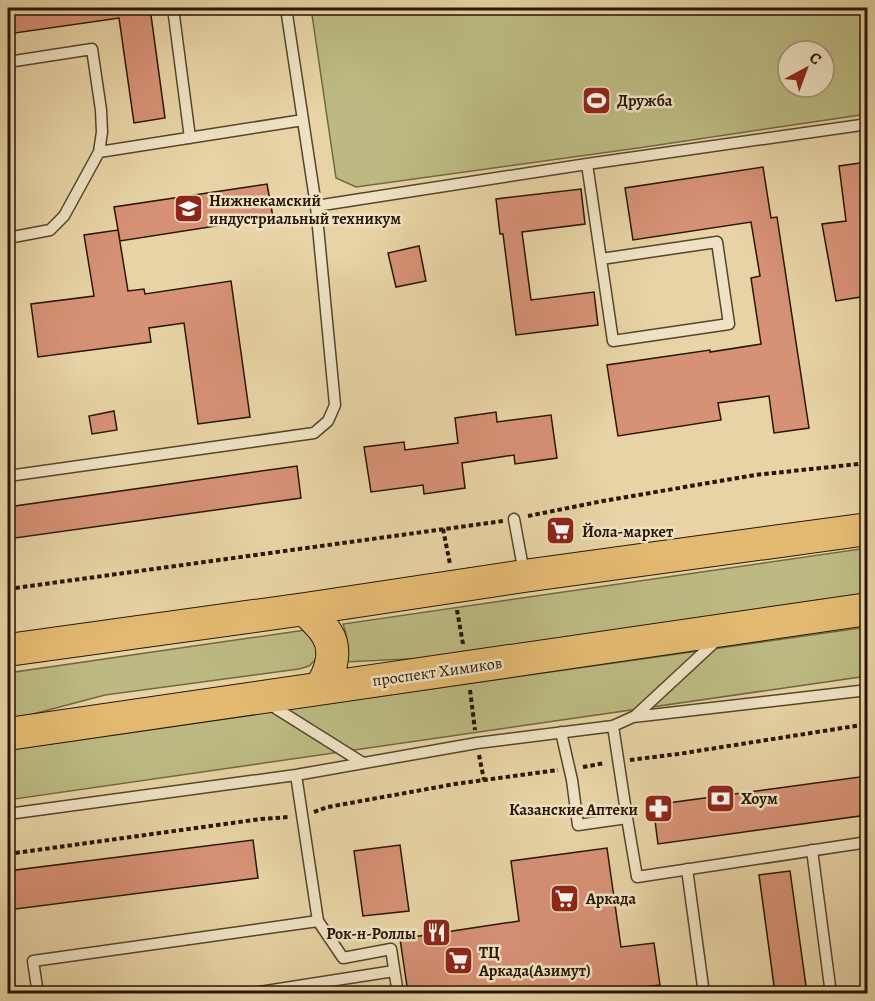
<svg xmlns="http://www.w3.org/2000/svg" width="875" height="1001" font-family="Alegreya,serif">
<rect width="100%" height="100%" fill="#e7d3a5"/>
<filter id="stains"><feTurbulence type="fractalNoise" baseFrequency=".00333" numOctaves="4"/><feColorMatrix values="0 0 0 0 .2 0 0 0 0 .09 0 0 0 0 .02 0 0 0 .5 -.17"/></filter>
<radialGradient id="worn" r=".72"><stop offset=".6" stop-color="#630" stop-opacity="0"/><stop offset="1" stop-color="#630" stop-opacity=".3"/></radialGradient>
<path fill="#bcba82" stroke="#726842" stroke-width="1.5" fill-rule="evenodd" d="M311 8H867V114L638 148 356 187 336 178ZM788 51H824V87H788Z
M867 548V594L427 658 345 662C349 648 348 638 343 624Z
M867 627V676L8 800V749Z
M312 629 317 638V658L309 666 299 669 105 695 18 718 8 719V673Z"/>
<path fill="#d79176" stroke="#271601" stroke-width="1.5" d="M8 8H150L165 118 134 123 119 18 8 34Z
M867 162V296L836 301 822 224 846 221 839 166Z
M763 167 771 218 777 217 809 428 774 433 769 396 718 403 721 420 618 436 607 365 710 350V352L761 344 751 278 760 276 751 222 633 240 625 188Z
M267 184 273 217 120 241 114 207Z
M581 189 585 224 522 232 531 300 594 292 598 325 516 335 503 234H500L496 199Z
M118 230 128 291 144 289 145 294 231 281 250 417 198 424 184 323 149 328 151 342 38 357 31 304 94 296 84 235Z
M419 246 426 281 396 287 388 253Z
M114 411 117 430 92 434 89 416Z
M496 412 497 422 551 415 557 458 515 464 514 455 462 463 465 488 424 494 423 485 371 492 364 447 404 442 405 450 458 443 455 418Z
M297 466 301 498 8 539V507Z
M867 776V815L658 844 653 805Z
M253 840 258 878 8 910V871Z
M400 845 409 911 363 916 354 851Z
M607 848 621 947 654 943 660 985 592 993H408L400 939 519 921 511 861Z
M790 871 807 993H775L759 875Z"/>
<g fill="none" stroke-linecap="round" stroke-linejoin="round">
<defs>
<path id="lane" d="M173 8 190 138
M8 62 92 49 101 110 102 132 99 152 303 120
M587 164 613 341 729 324 717 242 601 259
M316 206 587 164 868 124
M8 238 50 230 64 216 99 152
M8 476 314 433 328 421 335 405 316 206 286 8
M514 519 524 573
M269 704 363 763
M634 717 717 640
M613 726 627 818 637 877 868 842
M561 732 572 780 578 825 627 818
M8 814 296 775 477 743 613 726 633 717 868 690
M812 850 831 994
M687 869 704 994
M318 921 343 958 391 949 398 994
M38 994 33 961 318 921 296 775
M246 994 394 971"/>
<path id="primary" d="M305 609C312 617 322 625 327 634 338 651 330 674 320 688
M8 650 305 609 524 576 868 529
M8 734 868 609"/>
</defs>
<use href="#lane" stroke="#57452a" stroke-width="13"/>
<use href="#primary" stroke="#271601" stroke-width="34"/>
<path stroke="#271601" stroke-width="4" stroke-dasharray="4.5 3" stroke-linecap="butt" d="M528 516 603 501 755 475 868 463
M443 529 450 564
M8 589 503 521
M457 610 463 644
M470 690 475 730
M479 755 484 780
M630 760 678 754 868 724
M583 767 605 763
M314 812 328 807 455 784 558 770
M8 854 261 819 289 817"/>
<use href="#lane" stroke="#efe2c4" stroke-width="10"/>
<use href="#primary" stroke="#e4ba72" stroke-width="32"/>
</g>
<defs>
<symbol id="stadium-square" viewBox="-11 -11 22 22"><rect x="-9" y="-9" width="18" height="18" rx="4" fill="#8f2418" stroke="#efe2c4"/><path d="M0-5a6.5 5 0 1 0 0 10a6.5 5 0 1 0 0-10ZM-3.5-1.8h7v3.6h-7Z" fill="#fff"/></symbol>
<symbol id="university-square" viewBox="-11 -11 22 22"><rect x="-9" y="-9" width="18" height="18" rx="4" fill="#8f2418" stroke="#efe2c4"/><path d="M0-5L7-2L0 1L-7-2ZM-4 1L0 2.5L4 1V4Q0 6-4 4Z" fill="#fff"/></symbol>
<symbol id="supermarket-square" viewBox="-11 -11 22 22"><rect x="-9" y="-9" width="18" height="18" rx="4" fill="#8f2418" stroke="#efe2c4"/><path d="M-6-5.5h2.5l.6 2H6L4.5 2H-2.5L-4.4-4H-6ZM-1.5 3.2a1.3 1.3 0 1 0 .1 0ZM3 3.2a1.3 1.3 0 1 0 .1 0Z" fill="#fff"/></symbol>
<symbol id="bank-square" viewBox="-11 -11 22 22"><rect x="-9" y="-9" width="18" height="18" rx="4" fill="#8f2418" stroke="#efe2c4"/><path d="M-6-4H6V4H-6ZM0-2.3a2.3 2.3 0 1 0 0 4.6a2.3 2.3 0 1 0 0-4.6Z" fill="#fff"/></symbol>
<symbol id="pharmacy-square" viewBox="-11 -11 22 22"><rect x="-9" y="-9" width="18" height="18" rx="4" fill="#8f2418" stroke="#efe2c4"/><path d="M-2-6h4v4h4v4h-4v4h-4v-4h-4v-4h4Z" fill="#fff"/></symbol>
<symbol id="restaurant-square" viewBox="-11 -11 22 22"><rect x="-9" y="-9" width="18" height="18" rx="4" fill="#8f2418" stroke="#efe2c4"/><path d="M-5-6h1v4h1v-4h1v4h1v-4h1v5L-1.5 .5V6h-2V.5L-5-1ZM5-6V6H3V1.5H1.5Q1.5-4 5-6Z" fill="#fff"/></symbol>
</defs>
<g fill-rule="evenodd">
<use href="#stadium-square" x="580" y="84" width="33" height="33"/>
<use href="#university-square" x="172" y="192" width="33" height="33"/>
<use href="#supermarket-square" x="544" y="514" width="33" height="33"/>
<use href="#bank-square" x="704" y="782" width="33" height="33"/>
<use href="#pharmacy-square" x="642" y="792" width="33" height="33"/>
<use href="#supermarket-square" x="548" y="882" width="33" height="33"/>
<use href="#restaurant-square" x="420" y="916" width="33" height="33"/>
<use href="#supermarket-square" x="442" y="944" width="33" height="33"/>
</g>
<g text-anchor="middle" stroke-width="5" stroke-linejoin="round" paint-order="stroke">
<g font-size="16" font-weight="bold" fill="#271601" stroke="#efe2c4" text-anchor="start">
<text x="617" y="106">Дружба</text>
<text x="209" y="206">Нижнекамский<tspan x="209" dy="18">индустриальный техникум</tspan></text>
<text x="582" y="537">Йола-маркет</text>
<text x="741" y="804">Хоум</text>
<text x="638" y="815" text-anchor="end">Казанские Аптеки</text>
<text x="586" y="904">Аркада</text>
<text x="416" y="939" text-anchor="end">Рок-н-Роллы</text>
<text x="479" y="958">ТЦ<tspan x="479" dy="18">Аркада(Азимут)</tspan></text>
</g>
<g font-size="16" fill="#271601" stroke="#efe2c4">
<text transform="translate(437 671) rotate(-8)" y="6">проспект Химиков</text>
</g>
</g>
<rect width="875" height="1001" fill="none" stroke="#e7d3a5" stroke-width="30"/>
<rect x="9" y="9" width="857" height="983" fill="none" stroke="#271601" stroke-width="3"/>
<rect x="15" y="15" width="845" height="971" fill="none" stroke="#271601" stroke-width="1.5"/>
<g transform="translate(806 69) rotate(41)"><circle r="28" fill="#efe2c4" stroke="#9f9076" stroke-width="1.5"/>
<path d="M0-4.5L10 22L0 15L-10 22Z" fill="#8f2418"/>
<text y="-9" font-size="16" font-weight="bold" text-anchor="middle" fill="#271601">С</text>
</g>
<rect width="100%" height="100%" filter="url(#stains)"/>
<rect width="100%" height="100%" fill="url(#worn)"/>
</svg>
